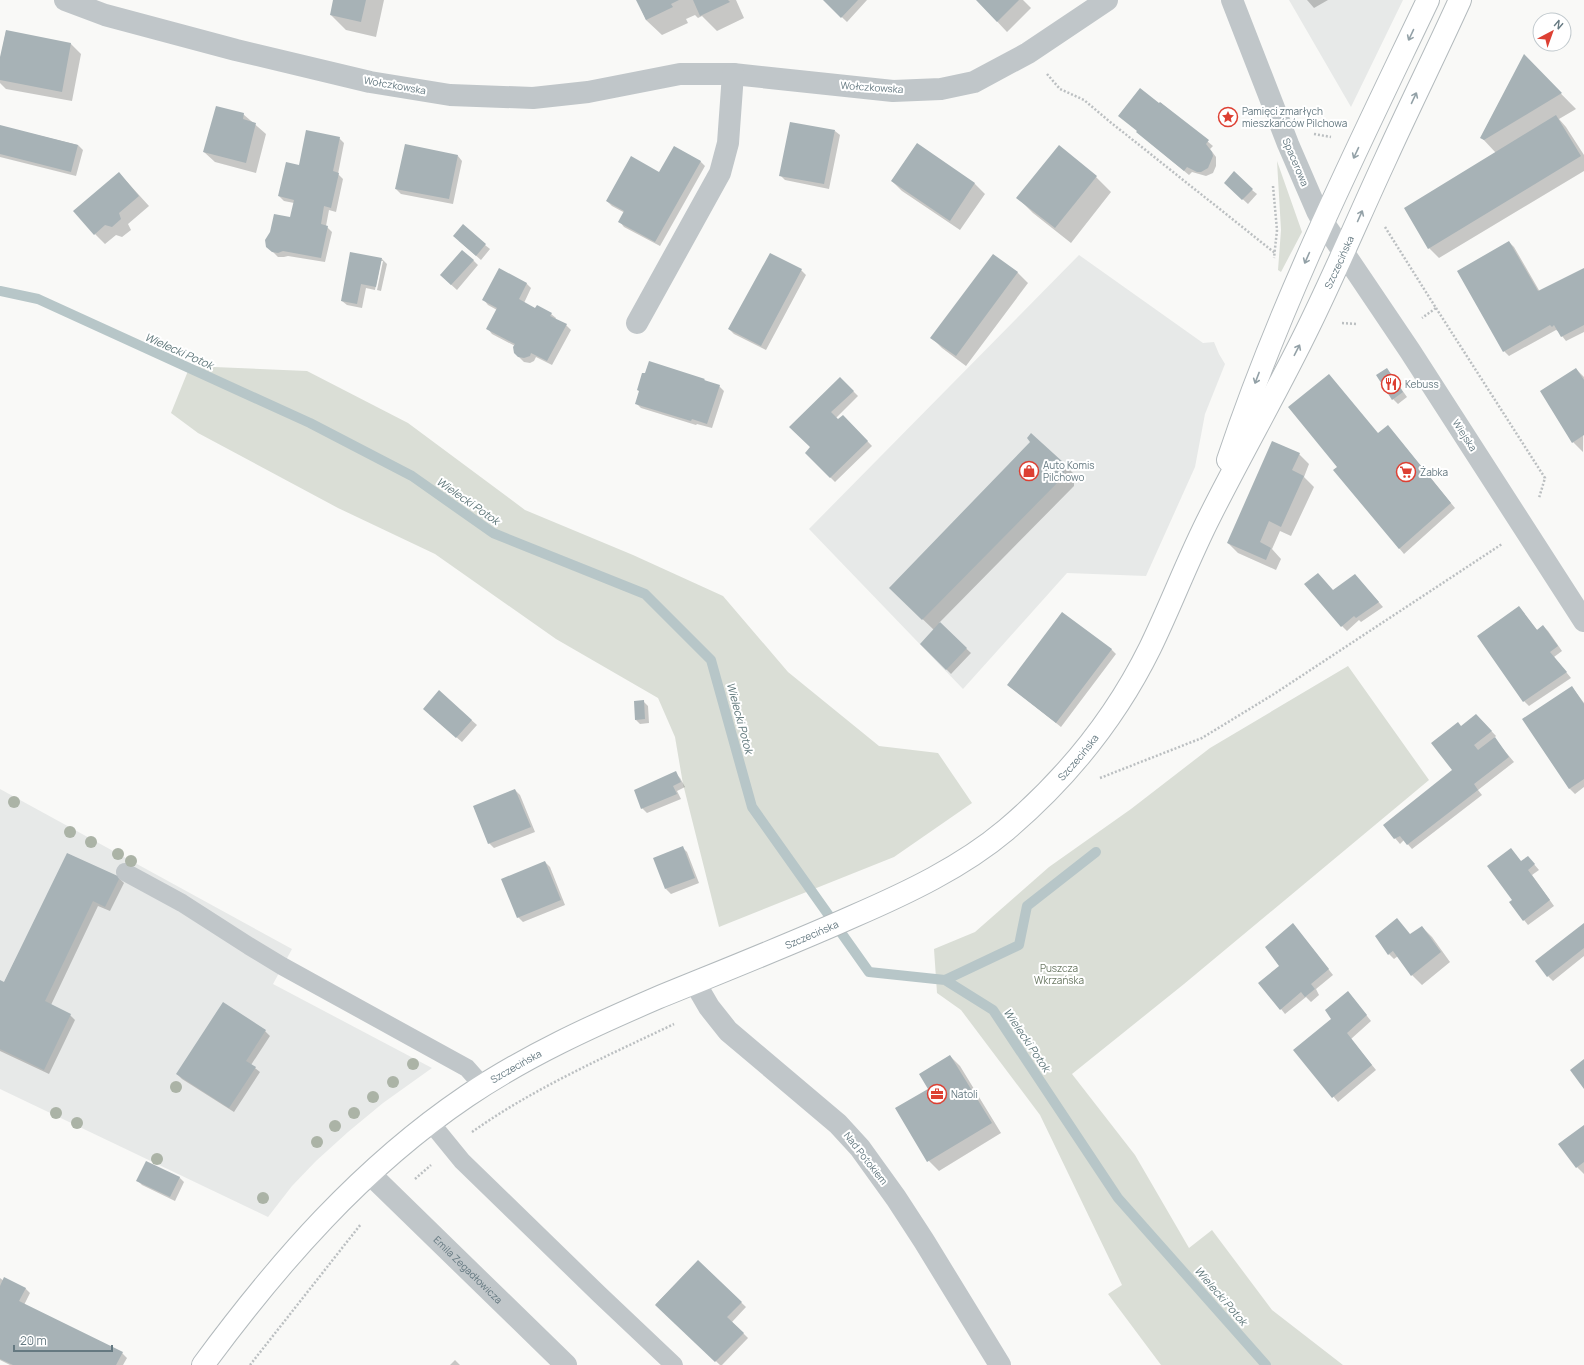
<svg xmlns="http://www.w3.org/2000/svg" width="1584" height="1365" font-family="Manrope,sans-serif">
<rect width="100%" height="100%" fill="#f9f9f7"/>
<path fill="#e7e9e8" d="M1289 0H1403L1351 107Z
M1079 255 1203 343 1214 342 1219 354 1225 364 1205 414 1195 467 1146 576 1067 573 963 689 809 529Z
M0 789 292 949 273 984 432 1068 383 1103 348 1132 316 1161 292 1186 268 1217 0 1089Z"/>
<path fill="#daded6" d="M1277 161 1302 232 1281 272 1278 270 1281 230Z
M190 366 307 371 408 423 525 510 633 555 723 596 788 672 879 746 938 753 972 803 894 857 719 927 683 784 675 737 658 698 556 639 435 554 338 508 198 433 171 413Z
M1348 666 1429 780 1184 984 1072 1074 1135 1155 1189 1248 1212 1230 1272 1310 1343 1365H1161L1108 1294 1122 1285 1040 1115 961 1010 937 993 934 949 975 932 1049 867 1131 809 1210 748Z"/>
<path fill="#0003" d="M334 0H384L376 37 346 30 331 15Z
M637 0H736L744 18 717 31 702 16 698 18 695 15 686 19 688 23 662 35 646 20Z
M824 0H867L847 22Z
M977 0H1023L1031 8 1007 32Z
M1307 0H1328L1314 8Z
M6 31 71 44 81 54 72 101 6 89 0 83V61Z
M1524 56 1576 109 1559 119 1566 127 1584 155V171L1439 258 1429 248 1496 153 1481 137Z
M1161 103 1213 146 1210 149 1216 157V166L1213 173 1206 176 1192 172 1189 175 1137 132Z
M243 114 266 134 256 173 215 162 204 152Z
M0 126 78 145 83 150 76 176 0 157Z
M835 131 840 135 829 189 785 180 780 175Z
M339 138 344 143 338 174 343 179 336 212 329 210 326 226 332 232 325 262 288 256 284 257H278L273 252 291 219 294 203 284 201 279 196 300 166Z
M917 144 975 184 985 194 960 230 902 191 892 181Z
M458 156 462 161 453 204 401 194 396 189Z
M700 161 705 166 660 246 624 227 620 222 625 213 612 206 607 201 659 173Z
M119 173 149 206 128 224 131 230 122 237 116 235 105 244 95 234Z
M1096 177 1111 192 1071 243 1033 213 1018 198Z
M1225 183 1252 190 1257 194 1248 204Z
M459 241 485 245 490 249 481 260Z
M1509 242 1514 247 1540 292 1584 269V332L1566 341 1558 331 1556 330 1509 356 1504 351Z
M993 255 1018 273 1028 283 966 366 942 348 932 338Z
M382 259 387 264 381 291 377 290 383 261H381L375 290 366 288 362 308 347 305 342 301Z
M473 260 478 265 457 290 446 280Z
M801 270 806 275 766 350 734 334 729 329Z
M526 283 531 288 524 303 536 309 551 314 556 318 555 320 566 325 571 330 552 365 536 357 534 361 530 363 524 362 515 353V346L492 334 488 329 497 310 488 305 484 300Z
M1387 369 1407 397 1398 404 1393 399Z
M1576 369 1584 377 1583 452 1573 442Z
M840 378 858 396 836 418 838 421 843 416 872 446 835 482 806 453 811 447Z
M704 380 707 382 719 386 724 391 712 428 697 424 696 425 641 408 636 403 640 392Z
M1392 431 1455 508 1404 554 1334 470 1378 434Z
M1299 454 1309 464 1304 477 1314 487 1291 536 1280 531 1272 549 1281 559 1276 570 1238 553 1228 543Z
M1064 464 1074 474V486L939 623 971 653 951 674 921 644 934 630 890 588Z
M1355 575 1383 607 1361 622 1359 620 1347 631 1342 626 1333 591Z
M1519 607 1537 630 1543 626 1548 631 1562 651 1554 657 1571 678 1529 706 1524 701Z
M1111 649 1116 654 1061 727 1008 685Z
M1572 687 1584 703V787L1575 794 1570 789 1524 719Z
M440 692 477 725 462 742 429 714Z
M643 701 648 706 649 723 640 724 636 720Z
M1481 720 1496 736 1494 738 1514 762 1478 790 1482 795 1412 849 1404 840 1400 844 1384 825 1454 770 1461 727Z
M675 773 680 778 685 787 677 791 681 799 647 813 642 808Z
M515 790 520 795 535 832 494 848 489 843Z
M682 847 687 852 699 883 671 894 666 889Z
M1511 849 1521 862 1528 857 1539 870 1532 875 1554 906 1528 925 1524 920 1514 900Z
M68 854 119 878 124 883 110 911 98 906 51 1005 70 1015 75 1020 49 1074 0 1051V981L4 983Z
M545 862 550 867 565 905 523 922 518 917Z
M1293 924 1333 975 1316 989 1319 995 1311 1002 1306 997 1285 1014 1281 1009V966Z
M1584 924V956L1553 981 1548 976Z
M1422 927 1432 937 1450 962 1422 985 1412 975 1398 956 1394 959 1389 954Z
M1348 992 1371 1021 1351 1039 1376 1070 1338 1102 1295 1050 1332 1019Z
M265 1031 270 1036 251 1065 260 1072 234 1112 182 1079 177 1074Z
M950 1056 960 1066 1001 1133 939 1171 929 1161 898 1108 929 1089Z
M1584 1126V1174L1577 1167Z
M179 1177 184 1182 175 1201 142 1185 138 1181Z
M698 1261 746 1307 732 1322 748 1338 722 1365H720L656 1304Z
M0 1278 4 1281 25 1288 30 1293 24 1305 122 1353 127 1358 123 1365H10L0 1360Z
M455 1360 460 1365H450Z"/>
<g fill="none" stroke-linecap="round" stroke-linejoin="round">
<path stroke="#b7c6c8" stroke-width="10" d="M0 291 38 299 310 423 412 476 493 533 645 594 711 660 752 807 869 972 945 980 993 1010 1118 1198 1266 1365
M945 980 1019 945 1027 906 1096 852"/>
</g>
<path fill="#a7b2b6" d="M333 0H366L361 22 330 15Z
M636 0H679L671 4 673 7 646 20Z
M693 0H728L730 2 700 16Z
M823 0H858L841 18Z
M976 0H1019L997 22Z
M6 30 71 43 62 92 0 80V57Z
M1524 54 1562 93 1484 140 1480 138Z
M1140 88 1159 103 1160 102 1209 140 1206 144 1212 152 1213 156 1208 168 1201 172H1197L1187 167 1184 171 1136 132 1137 131 1118 116Z
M216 106 244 113 243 119 256 123 246 163 203 152Z
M1556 115 1581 156 1428 249 1404 208Z
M790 122 835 130 824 184 779 176Z
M0 125 78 145 71 172 0 154Z
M306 130 340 137 333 171 339 173 331 208 324 206 321 224 328 226 321 258 283 251 278 253 272 252 266 247 265 240 270 232 274 214 290 217 294 200 278 196 286 162 299 165Z
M917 143 975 183 950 221 891 181Z
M405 144 458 155 449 199 395 189Z
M1059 145 1097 176 1055 228 1016 198Z
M674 146 701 161 655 242 618 222 624 211 606 201 631 156 659 172Z
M1234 171 1253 189 1242 200 1224 183Z
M119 172 139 196 119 213 121 219 112 227 105 225 94 235 73 211Z
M463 224 486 244 476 256 453 236Z
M1509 241 1538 291 1584 268V325L1561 337 1554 325 1552 327 1550 325 1503 352 1457 271Z
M462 250 474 260 451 285 440 275Z
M350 252 382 258 376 287 361 284 357 304 341 301Z
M770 253 802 269 761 346 728 329Z
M993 254 1018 272 956 356 930 338Z
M499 268 527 283 519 299 535 308 537 305 552 313 550 316 567 324 547 361 531 353 530 356 524 358 518 357 514 353 513 347 515 344 486 329 497 308 482 300Z
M649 361 705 379 704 380 720 385 707 424 692 419 691 421 635 404 639 391 637 390 642 373H645Z
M1387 368 1403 392 1392 400 1376 375Z
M1576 368 1584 380V435L1572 443 1540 391Z
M1329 374 1378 433 1388 425 1451 503 1399 549 1333 470 1337 467 1288 407Z
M840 377 854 391 831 412 838 419 843 415 868 441 830 478 805 453 810 447 789 427Z
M1031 433 1064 463V476L922 620 889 588 1030 442 1027 438Z
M1272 441 1300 453 1292 470 1304 476 1281 527 1269 521 1260 542 1271 548 1266 560 1227 543Z
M1318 573 1333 590 1355 574 1379 602 1356 618 1354 616 1341 627 1304 584Z
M1519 606 1537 630 1543 625 1558 646 1550 652 1567 672 1523 702 1477 636Z
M1062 612 1112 649 1056 723 1007 685Z
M940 622 967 648 946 670 920 644Z
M1572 686 1584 704V779L1569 789 1522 719Z
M439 690 472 720 456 738 423 709Z
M644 700 645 719 635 720 634 701Z
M1476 714 1492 731 1474 745 1478 750 1495 737 1509 757 1474 784 1478 790 1407 845 1400 836 1394 839 1383 825 1452 770 1431 743 1458 722 1461 726Z
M676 771 681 782 673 786 677 794 641 809 634 790Z
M515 789 531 827 488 844 473 806Z
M683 846 695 878 665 889 653 858Z
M1511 848 1521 861 1528 856 1535 864 1528 870 1550 900 1523 921 1509 902 1512 900 1487 866Z
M67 853 120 877 105 907 93 901 45 1001 71 1014 44 1070 0 1049V980L4 982Z
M545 861 561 900 517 918 501 879Z
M1397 918 1410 934 1422 926 1441 952 1411 976 1393 951 1388 955 1375 936Z
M1293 923 1329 969 1311 984 1315 989 1305 997 1301 992 1280 1010 1258 983 1279 966 1265 947Z
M1584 923V948L1547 977 1535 961Z
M1348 991 1367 1015 1347 1033 1372 1065 1332 1098 1293 1050 1331 1019 1325 1010Z
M223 1002 266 1030 246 1061 256 1067 229 1108 176 1074Z
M950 1055 992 1123 927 1162 895 1108 928 1089 919 1074Z
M1584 1059V1089L1570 1070Z
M1584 1125V1162L1576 1168 1558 1144Z
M146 1161 180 1177 170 1197 136 1181Z
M698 1260 742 1302 727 1317 744 1333 715 1362 655 1305Z
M4 1277 26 1288 19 1301 123 1352 116 1365H13L0 1359V1286Z"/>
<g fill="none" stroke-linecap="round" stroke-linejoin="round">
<defs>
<g id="secondary">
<path d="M1228 460C1281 301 1356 151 1428 0"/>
<path id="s2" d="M203 1365C278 1263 362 1167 467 1096 526 1056 592 1026 657 998 723 971 789 945 854 916 907 893 962 867 1006 830 1066 779 1115 719 1150 648 1171 605 1188 559 1210 516 1242 452 1278 390 1309 326 1336 271 1360 214 1386 158 1410 105 1436 53 1460 0"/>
</g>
</defs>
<use href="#secondary" stroke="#b3babd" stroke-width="24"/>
<path stroke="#bbbfc1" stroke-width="2.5" stroke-dasharray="2 2" stroke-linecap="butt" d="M1047 74 1060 89 1084 100 1109 121 1275 253
M1314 134 1331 137
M1273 186 1277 230 1274 258
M1385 227 1436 308 1422 318
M1436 308 1545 478 1539 498
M1342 323 1357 324
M1100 778 1202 738 1274 694 1502 544
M472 1132C534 1088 605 1057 674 1024
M415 1179 431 1165
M250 1365 361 1224"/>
<path stroke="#c0c6c9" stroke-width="18" d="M125 872 182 903 249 946 282 966 467 1068 483 1086
M431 1123 462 1161 600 1295 674 1365"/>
<g stroke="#c0c6c9" stroke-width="22">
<path d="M65 0 105 15 236 50 370 82 450 95 533 98 588 92 680 74H733L893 91 941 89 974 82 1028 53 1107 0"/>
<path d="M1232 0 1288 144 1317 211 1323 222 1410 351 1584 621"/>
<path d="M637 323 720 173 728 143 733 74"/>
<path d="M695 983 709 1007 728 1031 838 1124 860 1148 896 1198 924 1241 1000 1365"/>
<path id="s1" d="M370 1174 566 1365"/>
</g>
<use href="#secondary" stroke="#fff" stroke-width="22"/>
</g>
<g fill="#abb3a6">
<circle cx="14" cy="802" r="6"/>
<circle cx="70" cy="832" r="6"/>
<circle cx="91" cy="842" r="6"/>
<circle cx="118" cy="854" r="6"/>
<circle cx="131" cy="861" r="6"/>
<circle cx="413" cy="1064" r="6"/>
<circle cx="393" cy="1082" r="6"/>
<circle cx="176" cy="1087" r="6"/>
<circle cx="373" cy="1097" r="6"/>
<circle cx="56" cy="1113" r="6"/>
<circle cx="354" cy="1113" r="6"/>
<circle cx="77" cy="1123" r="6"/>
<circle cx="335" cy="1126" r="6"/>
<circle cx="317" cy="1142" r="6"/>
<circle cx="157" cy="1159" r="6"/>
<circle cx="263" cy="1198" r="6"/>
</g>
<defs><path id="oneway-shaft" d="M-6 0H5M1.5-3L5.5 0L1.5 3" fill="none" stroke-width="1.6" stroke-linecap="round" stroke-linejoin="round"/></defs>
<g stroke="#93a1a7">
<use href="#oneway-shaft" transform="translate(1411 35) rotate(115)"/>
<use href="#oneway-shaft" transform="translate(1414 98) rotate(-65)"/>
<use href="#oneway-shaft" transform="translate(1356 153) rotate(115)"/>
<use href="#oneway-shaft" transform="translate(1360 216) rotate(-66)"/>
<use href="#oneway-shaft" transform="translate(1307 258) rotate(114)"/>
<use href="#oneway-shaft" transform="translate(1297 350) rotate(-63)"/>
<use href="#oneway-shaft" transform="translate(1257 378) rotate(111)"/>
</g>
<defs>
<symbol id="sight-ring" viewBox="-11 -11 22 22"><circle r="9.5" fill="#fff" stroke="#dd4033" stroke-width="1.5"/><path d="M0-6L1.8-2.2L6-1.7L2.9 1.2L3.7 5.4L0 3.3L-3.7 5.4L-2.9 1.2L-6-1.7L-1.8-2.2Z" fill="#dd4033"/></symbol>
<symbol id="restaurant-ring" viewBox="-11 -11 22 22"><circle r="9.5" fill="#fff" stroke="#dd4033" stroke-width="1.5"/><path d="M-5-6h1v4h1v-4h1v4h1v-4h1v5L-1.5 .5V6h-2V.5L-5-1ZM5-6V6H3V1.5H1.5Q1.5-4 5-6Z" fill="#dd4033"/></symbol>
<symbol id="shop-ring" viewBox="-11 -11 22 22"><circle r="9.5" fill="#fff" stroke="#dd4033" stroke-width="1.5"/><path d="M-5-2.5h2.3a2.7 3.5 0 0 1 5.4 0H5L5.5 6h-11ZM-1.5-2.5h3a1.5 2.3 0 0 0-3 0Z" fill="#dd4033"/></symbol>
<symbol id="supermarket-ring" viewBox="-11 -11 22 22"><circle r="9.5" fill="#fff" stroke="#dd4033" stroke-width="1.5"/><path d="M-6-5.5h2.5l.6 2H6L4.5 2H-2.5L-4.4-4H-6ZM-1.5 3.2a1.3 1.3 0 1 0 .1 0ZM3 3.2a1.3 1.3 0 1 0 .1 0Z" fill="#dd4033"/></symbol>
<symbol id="office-ring" viewBox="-11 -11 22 22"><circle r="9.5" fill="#fff" stroke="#dd4033" stroke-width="1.5"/><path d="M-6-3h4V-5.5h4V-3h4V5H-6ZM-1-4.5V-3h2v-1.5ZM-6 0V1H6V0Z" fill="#dd4033"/></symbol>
</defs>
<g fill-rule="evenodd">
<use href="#sight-ring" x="1217" y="106" width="22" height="22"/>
<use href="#restaurant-ring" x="1380" y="373" width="22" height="22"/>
<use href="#shop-ring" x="1018" y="460" width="22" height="22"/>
<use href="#supermarket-ring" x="1395" y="461" width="22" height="22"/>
<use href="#office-ring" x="926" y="1083" width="22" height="22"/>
</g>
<g text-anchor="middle" stroke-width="4" stroke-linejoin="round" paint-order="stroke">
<g font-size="10" fill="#657981" stroke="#fff">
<text transform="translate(395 85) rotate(10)" y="4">Wołczkowska</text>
<text transform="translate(872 87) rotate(4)" y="4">Wołczkowska</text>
<text transform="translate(1296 162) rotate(67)" y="4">Spacerowa</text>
<text dy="4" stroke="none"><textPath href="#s2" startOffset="1645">Szczecińska</textPath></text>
<text transform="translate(1465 435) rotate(57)" y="4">Wiejska</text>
<text dy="4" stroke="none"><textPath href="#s2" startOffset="1084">Szczecińska</textPath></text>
<text dy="4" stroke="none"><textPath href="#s2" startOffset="760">Szczecińska</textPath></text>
<text dy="4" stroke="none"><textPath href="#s2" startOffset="436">Szczecińska</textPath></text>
<text transform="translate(866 1158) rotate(52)" y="4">Nad Potokiem</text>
<text dy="4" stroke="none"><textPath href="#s1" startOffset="137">Emila Zegadłowicza</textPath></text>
</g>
<g font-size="10" fill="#657981" stroke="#fff" text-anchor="start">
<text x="1242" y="115">Pamięci zmarłych<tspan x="1242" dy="12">mieszkańców Pilchowa</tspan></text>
<text x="1405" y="388">Kebuss</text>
<text x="1043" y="469">Auto Komis<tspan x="1043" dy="12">Pilchowo</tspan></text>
<text x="1420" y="476">Żabka</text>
<text x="951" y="1098">Natoli</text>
</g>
<g font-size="10" fill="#6b7964" stroke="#fff">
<text x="1059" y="972">Puszcza<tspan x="1059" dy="12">Wkrzańska</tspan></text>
</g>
<g font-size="11" font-style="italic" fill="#60787b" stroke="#fff">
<text transform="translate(179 351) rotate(24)" y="4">Wielecki Potok</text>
<text transform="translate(468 501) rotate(35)" y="4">Wielecki Potok</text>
<text transform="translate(740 718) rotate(75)" y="4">Wielecki Potok</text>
<text transform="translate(1027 1040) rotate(56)" y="4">Wielecki Potok</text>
<text transform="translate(1221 1296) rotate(49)" y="4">Wielecki Potok</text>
</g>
</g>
<g transform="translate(1552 32) rotate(41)"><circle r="19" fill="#ffffff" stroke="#c1c9cd"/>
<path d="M0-3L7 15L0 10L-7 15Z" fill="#dd4033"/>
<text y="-6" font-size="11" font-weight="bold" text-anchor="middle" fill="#657981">N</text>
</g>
<path d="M14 1345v6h98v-6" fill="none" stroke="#657981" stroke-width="2"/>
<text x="20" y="1345" font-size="12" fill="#657981" stroke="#ffffff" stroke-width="3" paint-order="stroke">20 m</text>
</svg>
